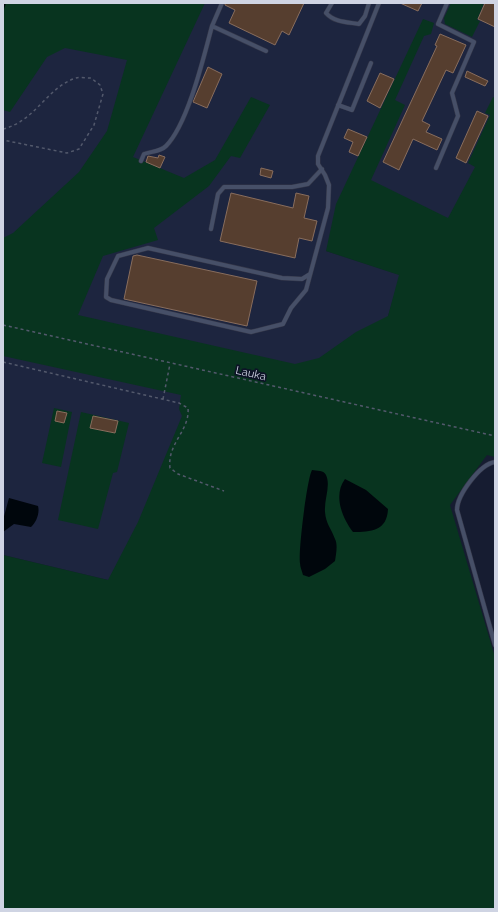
<svg xmlns="http://www.w3.org/2000/svg" width="498" height="912" font-family="Raleway,sans-serif">
<rect width="100%" height="100%" fill="#161c31"/>
<path fill="#1d253f" d="M3 3H495V150L446 237 326 251 400 275 384 330 292 577 108 580 3 555Z"/>
<path fill="#08341f" d="M3 3H205L133 157 184 178 215 160 251 97 270 105 240 158 231 156 209 186 154 228 158 240 103 256 78 315 295 364 319 358 356 332 388 316 399 275 326 251 336 204 423 19 434 23 431 34 424 36 395 100 405 105 371 180 448 218 475 167 468 163 490 115 485 113 493 97 495 98V457L487 455 450 505 495 657V909H3V555L108 580 138 522 182 416 179 409 181 395 3 356V238L13 233 79 172 107 131 127 60 65 48 47 57 10 112 3 110Z
M451 3H484L477 20 480 21 472 37 445 24 444 18Z
M54 408 72 412 61 467 42 463Z
M81 412 129 423 117 472 113 473 98 529 58 520Z"/>
<path fill="#00060c" d="M312 470C317 471 324 470 326 475 331 486 324 499 325 512 326 524 331 528 335 539 338 545 336 554 335 561L325 569 309 577 303 575C302 571 300 567 300 563 298 552 307 479 312 470Z
M345 479 366 490 388 509C387 531 371 532 353 532 342 518 333 495 345 479Z
M9 498 38 506C40 513 36 523 31 527L14 524 3 532V520Z"/>
<g fill="none" stroke-linecap="round" stroke-linejoin="round">
<path stroke="#00060c" stroke-width="2" d="M3 9 5 3"/>
</g>
<path fill="#563e2f" stroke="#886d5d" d="M225 3H304L289 35 282 31 275 45 229 23 235 10 225 5Z
M400 3H422L418 11Z
M485 3H495V27L478 19Z
M440 34 466 45 453 73 446 70 422 121 430 125 426 132 442 139 437 150 413 139 399 170 383 162 437 46 435 45Z
M208 67 222 74 207 108 193 102Z
M467 71 488 81 485 86 465 77Z
M380 73 394 79 380 108 367 101Z
M477 111 488 116 466 163 456 158Z
M348 129 367 137 358 156 349 152 353 142 344 138Z
M159 155 165 157 160 168 146 162 148 156 158 158Z
M261 168 273 171 271 178 260 175Z
M231 193 293 208 296 193 309 196 304 218 317 221 312 241 299 238 295 258 220 241Z
M137 255 257 281 247 326 124 299 133 256Z
M57 411 67 413 64 423 55 421Z
M93 416 118 421 115 433 90 428Z"/>
<g fill="none" stroke-linecap="round" stroke-linejoin="round">
<defs>
<path id="service" d="M222 3 212 26 266 51
M332 3 326 13C334 22 346 22 359 24L365 16 369 3
M338 105 352 110 371 63
M141 161 144 154C152 151 160 152 166 146 188 124 204 56 212 26
M436 168 458 116 452 93 474 42 438 24 447 3
M211 229 218 194 224 187H292L308 184 322 169
M310 274 302 279 282 278 148 248 118 256 107 279 106 297 111 300 251 332 283 324 291 308 306 290 328 208 329 185 325 175 318 164V156L379 3
M495 462C480 464 457 495 457 510L495 645"/>
</defs>
<use href="#service" stroke="#343749" stroke-width="5"/>
<path stroke="#53596c" stroke-width="1.5" stroke-dasharray="3 3" stroke-linecap="butt" d="M3 129C36 121 47 87 76 78 80 77 86 78 91 78L100 85 103 94 94 125 79 149 67 153 3 140
M3 325 495 436
M3 362 179 403 188 408C190 431 167 443 170 468L178 474 224 491
M163 399 170 364"/>
<use href="#service" stroke="#464f67" stroke-width="4"/>
</g>
<g text-anchor="middle" stroke-width="3.5" stroke-linejoin="round" paint-order="stroke">
<g font-size="11" fill="#cfd4e3" stroke="#0d1327">
<text transform="translate(251 373) rotate(13)" y="4">Lauka</text>
</g>
</g>
<rect width="498" height="912" fill="none" stroke="#cfd4e3" stroke-width="8"/>
</svg>
